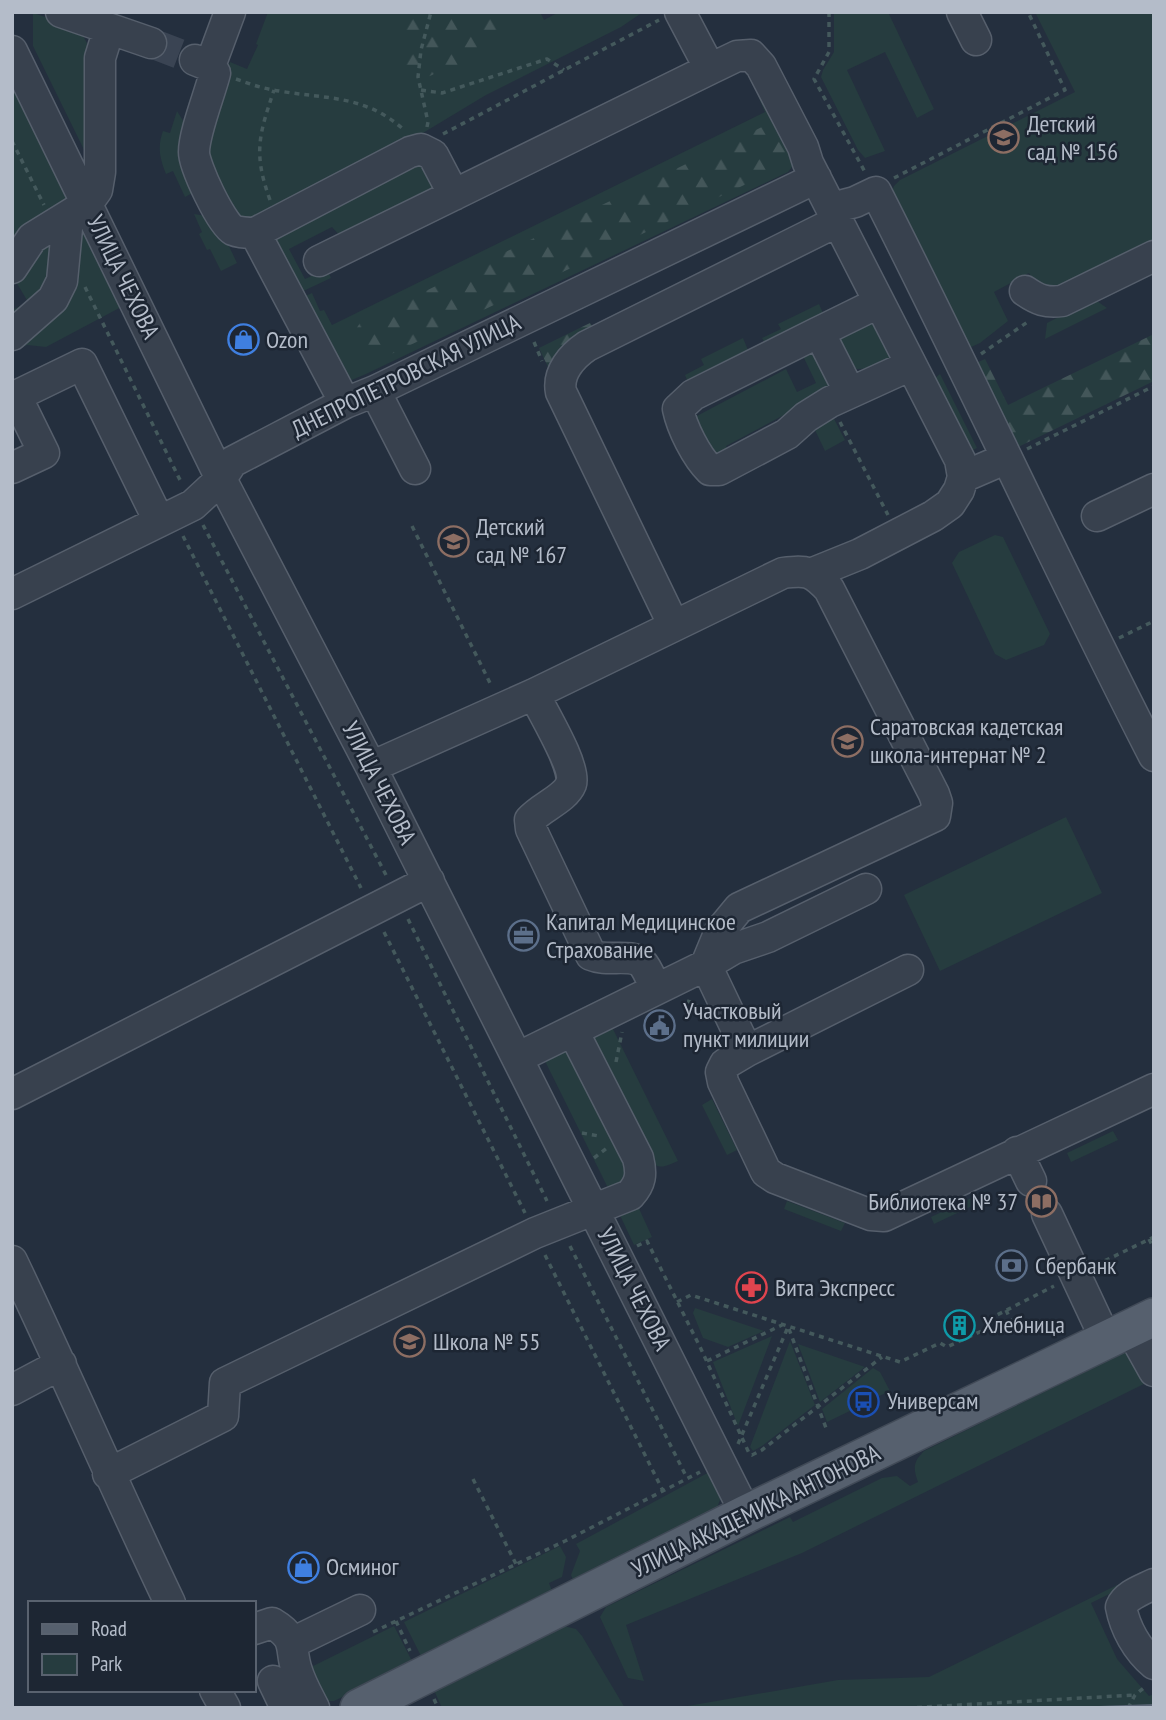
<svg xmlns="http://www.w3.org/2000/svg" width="1166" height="1720" font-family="'PT Sans Narrow',sans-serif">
<defs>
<pattern id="forest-firs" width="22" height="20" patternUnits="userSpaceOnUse" patternTransform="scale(1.75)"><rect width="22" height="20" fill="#263c3f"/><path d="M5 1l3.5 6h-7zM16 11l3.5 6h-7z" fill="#435659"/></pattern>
</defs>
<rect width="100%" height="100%" fill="#242f3e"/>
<path fill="#263c3f" d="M268 12H540L544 20 559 12H643L621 27 486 95 408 142 255 224 235 221 203 155 208 115 230 62 247 69 258 45 256 44Z
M834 12H888L934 109 917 118 885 52 847 70 885 151 865 158 858 150 821 77 823 70 834 52Z
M1035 12H1154V246L1058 295 1038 289 1029 273 994 292 1008 321 980 343 967 349 930 264 891 194 894 186 900 180 1075 92Z
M33 13 79 28 92 53 93 168 33 46Z
M12 76 125 305 46 347 27 345 12 352V310L28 302 12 275Z
M768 92 796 162 788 172 366 374 347 382 299 299 312 293 320 311 324 310 332 325 765 112 758 96Z
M177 111 187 127 202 188 185 197 173 171 166 174C160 159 157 147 163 131L170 133Z
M416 154 441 187 342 238 332 227 289 249 305 279 327 269 331 278 297 294 269 242Z
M194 214 213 217 217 221 237 263 221 271 210 249 207 250 199 234 202 232Z
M1094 299 1107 308 1045 339 1047 323Z
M819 304 823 313 765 343 762 338 781 329 778 324Z
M875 318 896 351C888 363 872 369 857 369L841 357 830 341Z
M743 338 748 350 687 380 685 375 704 365 701 359Z
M811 352 818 353 830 385 825 393 726 446 728 453 720 463 693 418 786 369 797 392 816 383 803 356Z
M940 374 977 448 965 454 929 383Z
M831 413 845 440 825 451 815 430V425Z
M995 535 1003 537 1050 634 1044 645 1006 660 995 654 952 563 959 552Z
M1066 817 1102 893 940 971 904 895Z
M609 1021 678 1161C666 1166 659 1171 650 1160L591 1037Z
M567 1046 623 1150 629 1175 611 1194 544 1059Z
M712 1099 737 1150 727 1155 702 1105Z
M1113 1131 1118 1140 1071 1162 1067 1153Z
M986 1191 989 1198 934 1224 931 1217Z
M787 1201 845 1223 841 1231 784 1209Z
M636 1202 652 1237 634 1245 618 1211Z
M695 1308 764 1331 728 1347 703 1338 693 1313Z
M772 1336 738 1426 713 1362Z
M790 1341 815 1405 762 1446 753 1451 750 1447Z
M798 1344 865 1367 820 1402Z
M1127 1351 1152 1380 802 1553 626 1625 644 1681 628 1678 600 1617 606 1607 790 1517 793 1522 882 1478 897 1476 910 1486 918 1482C913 1468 913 1462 924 1451Z
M873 1368 880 1372 890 1391 875 1398 871 1391 853 1401 856 1408 827 1422 822 1409Z
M713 1470 723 1492 715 1513 575 1584 571 1575 580 1551 576 1544Z
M560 1546 566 1557 562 1577 549 1583 553 1594 422 1658 404 1622Z
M1154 1567V1572L1091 1603 1117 1659 1149 1696 1154 1694V1708H676L838 1680 929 1677Z
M394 1626 413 1663 334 1701H325L305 1670Z
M564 1626 576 1629 582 1636 625 1708H442L433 1688Z"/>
<path fill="url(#forest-firs)" d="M409 12H526V13L522 23 490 39 469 63 450 66 430 76 413 79 403 70 401 56Z
M764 126 768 131 782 134 793 157 788 164 381 359C360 359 355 352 354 332L360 323Z
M590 323 593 327 554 372 548 367 539 348Z
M1154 334V381L1012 450 972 365 985 359 1008 405Z"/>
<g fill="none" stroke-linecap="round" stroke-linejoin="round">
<path stroke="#3a4453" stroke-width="30" stroke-dasharray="30 15" stroke-linecap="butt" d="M151 43 195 60"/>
<defs>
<path id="minor" d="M61 12 151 43
M680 12 710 69
M962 12 976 40
M12 51 221 479 371 767 746 1514
M195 60 210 66 215 73C210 93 194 133 194 152 194 166 221 223 233 230 240 233 248 233 255 233L345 403
M210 66 230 12
M832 208 855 202 876 192C971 379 1058 569 1154 756
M255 233 410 152 421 149 433 155 454 195
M319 261 710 69 737 56 751 55 761 66 803 147 808 163 960 460 963 477
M12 268 32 238 87 204 97 190 100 172V58L109 29
M1025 291C1038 300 1046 303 1062 301L1154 256
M819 332 878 303
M12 335 53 299 62 281 68 218
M375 391 415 469
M849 391 819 332 693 395 678 409C682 428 696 456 710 470H719L787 434 806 417 830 402 911 365
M12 468 44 453 16 396 82 364 159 521
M1097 516 1154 489
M813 573 860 554 933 516 950 504 959 490 963 477 1007 458
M12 594 193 505 221 479 232 462 345 403 375 391 816 178
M674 626 561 392C557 373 572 356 587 346L838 221
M534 694C542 711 577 768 571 784 565 799 541 807 530 820L531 829 591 955C607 962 631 953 642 963 648 969 652 982 656 989
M371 767 534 694 783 573C807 570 812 571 829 589L934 794 937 803 935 816 739 908 720 931 706 965 733 949 768 937 866 889
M747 1051 908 970
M517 1058 706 965 747 1051 725 1064 721 1072 723 1082 766 1172 775 1178 871 1215 884 1216 1154 1089
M12 1094 429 881
M1017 1152 1031 1181
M1047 1214 1106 1340
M12 1261C66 1374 116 1490 170 1603
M1130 1328 1154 1371
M12 1390 61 1364
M108 1474 223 1416 225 1383 535 1233 630 1195C641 1183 642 1174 638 1158L573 1031
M1154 1584C1142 1590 1126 1595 1121 1607 1125 1628 1137 1650 1154 1664
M254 1629 272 1623C299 1639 289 1648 297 1671 301 1684 308 1696 314 1708
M292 1643 360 1610
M273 1681 286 1708
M215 1690 225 1708"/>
<path id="major" d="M359 1708 746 1514 1154 1317"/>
</defs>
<use href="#minor" stroke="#565f6c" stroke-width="33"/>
<use href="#major" stroke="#414a57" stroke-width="40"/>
<path stroke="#44595c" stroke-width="3.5" stroke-dasharray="5 5" stroke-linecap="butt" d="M829 12V52L814 79 865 172
M236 79C250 84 264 89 279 91 326 99 365 95 403 129
M421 90 442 93 547 59 564 70
M427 127 428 122 418 77 421 50 431 12
M443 134 659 20
M12 141 44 205
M894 178 1065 90 1028 12
M270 200C253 153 259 135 274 90
M85 287 182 484
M534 342 542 361
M981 354 1029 321
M840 422 888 515
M1027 449 1154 386
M203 525 386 875
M412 526 492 687
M183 536 361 888
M1119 638 1154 621
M408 919 547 1201
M384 932 525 1213
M687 1001 690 1002 694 1008 700 1005
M616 1062 622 1032
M582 1133 599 1136
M594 1158 607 1148
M1149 1239 1154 1249
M570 1246 687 1478
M637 1246 647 1241 701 1349 749 1453 752 1455 762 1450 882 1357
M545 1255 663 1491
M1096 1265 1154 1237
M677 1302 691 1295 900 1362 940 1343 947 1347 986 1329 991 1318 1054 1286
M1006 1310 1017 1334
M789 1329 826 1428
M707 1361 782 1325
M738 1444 788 1327
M473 1479 516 1564
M396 1621 410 1651
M373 1632 565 1541 700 1472
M434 1699 438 1708
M907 1708 1135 1695
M1128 1708 1135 1695 1145 1687"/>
<use href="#minor" stroke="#38414e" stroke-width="30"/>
<use href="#major" stroke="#56606e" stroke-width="37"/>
<path stroke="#5a6575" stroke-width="2" d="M1071 1708 1154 1705"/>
</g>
<defs>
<symbol id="school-ring" viewBox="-11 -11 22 22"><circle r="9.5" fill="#1d2633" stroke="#8d6e63" stroke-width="1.5"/><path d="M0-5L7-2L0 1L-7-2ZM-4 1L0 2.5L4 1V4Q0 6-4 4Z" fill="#8d6e63"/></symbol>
<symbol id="shop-ring" viewBox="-11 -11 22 22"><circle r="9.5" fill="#1d2633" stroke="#3f7fe0" stroke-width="1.5"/><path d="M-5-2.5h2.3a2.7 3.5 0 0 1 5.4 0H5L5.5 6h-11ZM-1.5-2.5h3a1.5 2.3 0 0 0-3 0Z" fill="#3f7fe0"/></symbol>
<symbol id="office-ring" viewBox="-11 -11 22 22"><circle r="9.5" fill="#1d2633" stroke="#5c6f8a" stroke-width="1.5"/><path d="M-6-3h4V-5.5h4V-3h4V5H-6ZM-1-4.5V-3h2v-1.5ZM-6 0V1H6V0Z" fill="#5c6f8a"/></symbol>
<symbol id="civic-ring" viewBox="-11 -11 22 22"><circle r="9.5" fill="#1d2633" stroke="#5c6f8a" stroke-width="1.5"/><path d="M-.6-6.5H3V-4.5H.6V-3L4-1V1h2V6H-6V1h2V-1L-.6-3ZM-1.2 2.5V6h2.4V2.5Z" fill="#5c6f8a"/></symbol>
<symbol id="library-ring" viewBox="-11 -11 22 22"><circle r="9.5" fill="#1d2633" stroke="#8d6e63" stroke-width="1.5"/><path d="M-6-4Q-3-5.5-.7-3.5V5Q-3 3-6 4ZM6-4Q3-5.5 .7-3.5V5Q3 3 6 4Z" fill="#8d6e63"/></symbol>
<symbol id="bank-ring" viewBox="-11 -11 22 22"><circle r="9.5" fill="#1d2633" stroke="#5c6f8a" stroke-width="1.5"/><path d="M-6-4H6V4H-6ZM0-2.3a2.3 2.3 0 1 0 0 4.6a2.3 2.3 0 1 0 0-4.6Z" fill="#5c6f8a"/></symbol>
<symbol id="pharmacy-ring" viewBox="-11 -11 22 22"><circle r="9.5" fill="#1d2633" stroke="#e0444e" stroke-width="1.5"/><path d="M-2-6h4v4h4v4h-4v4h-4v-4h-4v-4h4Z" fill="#e0444e"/></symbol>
<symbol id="building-ring" viewBox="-11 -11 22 22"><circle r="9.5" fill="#1d2633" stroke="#0f9aa8" stroke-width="1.5"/><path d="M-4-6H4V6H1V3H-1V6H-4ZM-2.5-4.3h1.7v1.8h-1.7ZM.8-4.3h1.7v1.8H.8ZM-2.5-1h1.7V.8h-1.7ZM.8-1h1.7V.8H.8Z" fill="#0f9aa8"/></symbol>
<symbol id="bus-ring" viewBox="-11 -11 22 22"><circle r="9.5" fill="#1d2633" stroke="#1a4fb4" stroke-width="1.5"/><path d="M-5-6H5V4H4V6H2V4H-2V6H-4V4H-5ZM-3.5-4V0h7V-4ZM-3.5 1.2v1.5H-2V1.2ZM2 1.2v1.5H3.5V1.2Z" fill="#1a4fb4"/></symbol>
</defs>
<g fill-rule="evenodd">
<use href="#school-ring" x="986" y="120" width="35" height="35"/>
<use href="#shop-ring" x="226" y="322" width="35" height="35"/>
<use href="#school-ring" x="436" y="524" width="35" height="35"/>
<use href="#school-ring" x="830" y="724" width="35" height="35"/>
<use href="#office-ring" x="506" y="918" width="35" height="35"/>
<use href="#civic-ring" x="642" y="1008" width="35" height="35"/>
<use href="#library-ring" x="1024" y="1184" width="35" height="35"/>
<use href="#bank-ring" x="994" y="1248" width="35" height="35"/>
<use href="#pharmacy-ring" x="734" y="1270" width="35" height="35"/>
<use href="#building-ring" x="942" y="1308" width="35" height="35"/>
<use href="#school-ring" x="392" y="1324" width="35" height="35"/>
<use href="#bus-ring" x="846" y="1384" width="35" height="35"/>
<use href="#shop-ring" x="286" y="1550" width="35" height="35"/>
</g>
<g text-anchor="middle" stroke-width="5" stroke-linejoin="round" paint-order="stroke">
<g font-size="24" fill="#b4bcc9" stroke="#1d2633" text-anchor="start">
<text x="1027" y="132">Детский<tspan x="1027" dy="28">сад № 156</tspan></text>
<text x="266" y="348">Ozon</text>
<text x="476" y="535">Детский<tspan x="476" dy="28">сад № 167</tspan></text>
<text x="870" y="735">Саратовская кадетская<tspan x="870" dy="28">школа-интернат № 2</tspan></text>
<text x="546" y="930">Капитал Медицинское<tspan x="546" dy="28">Страхование</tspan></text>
<text x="683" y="1019">Участковый<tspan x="683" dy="28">пункт милиции</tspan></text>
<text x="1018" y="1210" text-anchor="end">Библиотека № 37</text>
<text x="1035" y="1274">Сбербанк</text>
<text x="775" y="1296">Вита Экспресс</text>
<text x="982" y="1333">Хлебница</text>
<text x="433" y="1350">Школа № 55</text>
<text x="887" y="1409">Универсам</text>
<text x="326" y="1575">Осминог</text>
</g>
<g font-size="24" fill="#b4bcc9" stroke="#1d2633">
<text transform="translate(123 277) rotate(64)" y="8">УЛИЦА ЧЕХОВА</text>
<text transform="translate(406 376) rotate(-26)" y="8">ДНЕПРОПЕТРОВСКАЯ УЛИЦА</text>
<text transform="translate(379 783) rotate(63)" y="8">УЛИЦА ЧЕХОВА</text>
<text transform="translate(634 1289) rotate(63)" y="8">УЛИЦА ЧЕХОВА</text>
<text transform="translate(756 1511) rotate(-26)" y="8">УЛИЦА АКАДЕМИКА АНТОНОВА</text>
</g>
</g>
<rect width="1166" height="1720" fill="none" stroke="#b4bcc9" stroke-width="28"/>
<rect x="28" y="1601" width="228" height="91" fill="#1d2633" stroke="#59626f" stroke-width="2"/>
<rect x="42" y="1624" width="35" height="10" fill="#56606e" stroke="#59626f" stroke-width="2"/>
<text x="91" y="1636" font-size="21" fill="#b4bcc9">Road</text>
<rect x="42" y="1654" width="35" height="21" fill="#263c3f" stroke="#59626f" stroke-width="2"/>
<text x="91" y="1671" font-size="21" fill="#b4bcc9">Park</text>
</svg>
